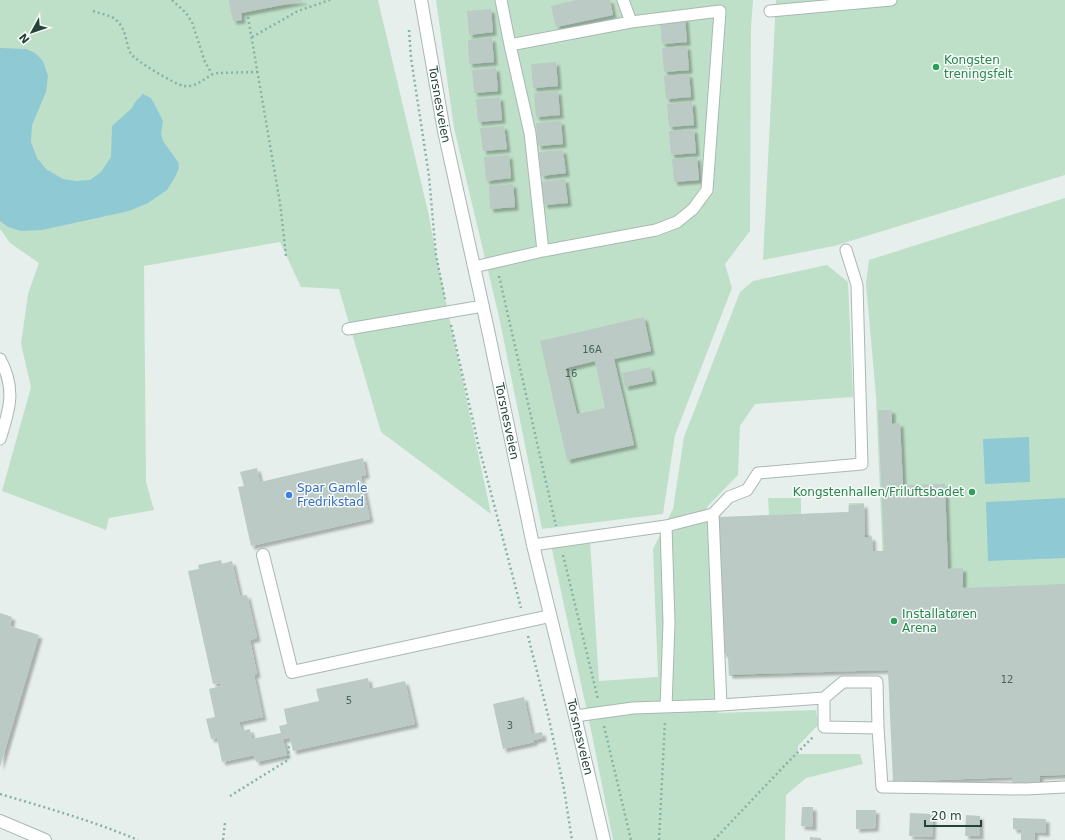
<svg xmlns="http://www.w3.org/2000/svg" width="1065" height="840" font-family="'DejaVu Sans',sans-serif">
<defs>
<filter id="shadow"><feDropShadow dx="3.5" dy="3.5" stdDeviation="1" flood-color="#0004"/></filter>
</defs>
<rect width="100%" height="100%" fill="#e6efeb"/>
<path fill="#bfe0c8" d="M0 0H378L429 216 436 255 491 514 381 432 339 289 301 287 280 242 144 266 146 482 154 510 109 518 106 530 2 491 31 387 21 344 28 294 39 263 10 243 0 229Z
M436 0H753L751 28 750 231 725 264 732 288 675 435 663 514 542 529 499 317 454 128Z
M776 0H1065V175L834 246 763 260Z
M1065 198V776L1040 777 1041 782 1012 783V777L889 670 729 676 728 654 722 653 717 518 769 515 768 498H801V514L848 512 849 503H864L865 535 872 536 873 563 883 564 876 396 866 284 869 260Z
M827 265 848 282 853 397 755 404 740 426 738 475 707 507 718 713 816 710 818 725 798 746V754H860L863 764 806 778 786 795 785 840H613L591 730 551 545 590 540 599 681 658 677 653 549 673 509 684 437 740 292 753 281Z"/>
<path fill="#8ec9d4" d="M0 48 26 49 35 53 43 61 48 76 46 92 32 125 31 142 37 158 46 169 63 179 76 181 90 180 101 172 111 157 112 126 131 109 136 101 143 94 151 98 158 111 163 121 161 134 163 141 178 162 179 168 175 177 167 190 148 203 129 211 42 230 21 231 8 227 0 221Z
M1029 437 1030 482 985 484 983 439Z
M1065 498V558L988 561 986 502Z"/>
<path fill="#bbcac4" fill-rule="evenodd" filter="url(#shadow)" d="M229 0H303V1L241 13 242 20 233 21 232 14H231Z
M576 0H610L613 15 556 27 551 6Z
M491 9 493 32 469 35 467 11Z
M685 18 687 42 662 44 660 20Z
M492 38 494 62 469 64 468 40Z
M687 46 689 70 664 72 662 48Z
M556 62 558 86 533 88 531 64Z
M496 68 498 91 474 93 472 70Z
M689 74 691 97 666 99 664 76Z
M558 91 560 115 536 117 534 93Z
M500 97 502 120 478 122 476 99Z
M692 102 694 125 669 127 667 104Z
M561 121 563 144 538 146 536 123Z
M504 126 507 149 483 151 480 128Z
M694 129 696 153 671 155 669 131Z
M563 150 566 173 541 176 539 152Z
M509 155 511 178 486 181 484 157Z
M697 157 699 180 674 182 672 159Z
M565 179 568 203 544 205 541 182Z
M513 184 515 207 490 209 489 186Z
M644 317 651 351 614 359 634 445 567 460 540 341ZM595 361 605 408 577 414 566 368Z
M650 367 653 381 625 387 622 373Z
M878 410H892V424L900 423 903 485 945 484 948 569 963 568V588L1065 584V775L1040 776V783L1012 784V777L893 782 888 670 729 675 728 653 723 654 718 517 849 512V505L864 504 865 537H872L873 551H884Z
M363 458 366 475 361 476 370 519 251 546 238 487 244 486 240 472 257 468 260 482Z
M221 560 222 564 232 561 240 596 247 595 257 638 250 640 257 674 254 675 263 717 239 722 242 731 250 729 252 739 281 733 279 726 287 724 284 709 319 701 316 689 368 678 370 689 405 681 415 724 293 751 290 738 283 739 287 755 256 762 254 755 222 762 217 738 211 739 206 719 215 717 209 689 221 686 220 683 213 684 188 571 199 569 198 565Z
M0 613 12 617 10 626 39 635 0 767Z
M524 697 532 734 542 732 543 738 534 740V742L503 749 493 704Z
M802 807H813V827L801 826Z
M856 810H876L875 828 856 829Z
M910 813 933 814 932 837 909 836Z
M966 815 980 816V836H965Z
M1013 818 1046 819V833L1035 832 1034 840H1021V830L1013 829Z
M810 837 821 838V840H810Z"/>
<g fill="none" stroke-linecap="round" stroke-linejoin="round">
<defs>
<path id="service" d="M501 0 510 45 530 133 543 251
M770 11 891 0
M510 45 631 22
M474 267 543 251 656 230 677 222 693 209 707 190 720 11 631 22 623 0
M348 329 483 306
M0 359C16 388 10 409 0 439
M713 514 729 497 747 490 758 473 862 464 857 285 846 250
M666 526 669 623 666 707
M533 545 666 526 713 514 721 705
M824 698V727L878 728
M575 716 633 708 721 705 824 698 843 682H877L878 728 882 787 1025 789 1065 787"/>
<path id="minor" d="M263 555 292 672 550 616"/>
<g id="tertiary">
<path id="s1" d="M421 0 444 131 488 330 533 545 575 716 604 840"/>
<path d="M0 821 45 840"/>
</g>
</defs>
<use href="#service" stroke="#a8b8b2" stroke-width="13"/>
<use href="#minor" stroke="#a8b8b2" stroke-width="14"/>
<use href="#tertiary" stroke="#a8b8b2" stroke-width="14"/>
<path stroke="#86b3a5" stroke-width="2.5" stroke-dasharray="2 3" stroke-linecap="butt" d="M172 0 186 13 192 22 205 62 212 74
M93 11C101 14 111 15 116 20 127 29 125 43 131 54 136 61 176 85 184 86 198 88 206 75 218 73L258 72
M248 17 280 203 286 256
M409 30 411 58 429 176 436 255 445 299
M252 37 298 11 330 0
M499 276 556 526
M451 325 478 443 521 608
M563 555 598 699
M528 636 549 719 564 789 572 840
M604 726 631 840
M0 794C47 808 93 821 138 840
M230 796 288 760 289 744
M223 840 225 823
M659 840 665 721
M714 840 787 763 813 737"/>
<use href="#service" stroke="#fff" stroke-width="11"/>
<use href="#minor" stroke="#fff" stroke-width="12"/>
<use href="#tertiary" stroke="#fff" stroke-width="12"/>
</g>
<g fill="#2e9e5b" stroke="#f7fbf9" stroke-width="1.5">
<circle cx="936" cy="67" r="4"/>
<circle cx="972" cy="492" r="4"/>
<circle cx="894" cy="621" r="4"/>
</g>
<circle fill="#3f7fe0" stroke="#f7fbf9" stroke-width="1.5" cx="289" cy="495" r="4"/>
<g text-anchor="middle" stroke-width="3" stroke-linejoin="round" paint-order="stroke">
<g font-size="10" fill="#4a645c">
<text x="592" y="353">16A</text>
<text x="571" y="377">16</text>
<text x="1007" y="683">12</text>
<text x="349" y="704">5</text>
<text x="510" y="729">3</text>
</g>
<g font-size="12" fill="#27864d" stroke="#f7fbf9" text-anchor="start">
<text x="944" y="64">Kongsten<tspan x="944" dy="14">treningsfelt</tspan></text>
<text x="964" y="496" text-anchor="end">Kongstenhallen/Friluftsbadet</text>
<text x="902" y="618">Installatøren<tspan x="902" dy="14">Arena</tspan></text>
</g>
<g font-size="12" fill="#24423a" stroke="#f7fbf9">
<text dy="4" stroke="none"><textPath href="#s1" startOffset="106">Torsnesveien</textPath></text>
<text dy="4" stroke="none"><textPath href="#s1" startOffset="430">Torsnesveien</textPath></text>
<text dy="4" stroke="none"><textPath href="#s1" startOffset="754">Torsnesveien</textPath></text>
</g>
<g font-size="12" fill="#366cbe" stroke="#f7fbf9" text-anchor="start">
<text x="297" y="492">Spar Gamle<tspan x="297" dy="14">Fredrikstad</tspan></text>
</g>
</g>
<g transform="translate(32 32) rotate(230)" stroke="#f7fbf9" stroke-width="3" paint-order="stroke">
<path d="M0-3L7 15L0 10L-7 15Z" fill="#24423a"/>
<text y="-6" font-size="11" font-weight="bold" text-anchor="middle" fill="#24423a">N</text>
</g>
<path d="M925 820v6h56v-6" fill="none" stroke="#24423a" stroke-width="2"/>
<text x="931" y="820" font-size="12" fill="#24423a" stroke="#f7fbf9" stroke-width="3" paint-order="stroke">20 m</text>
</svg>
